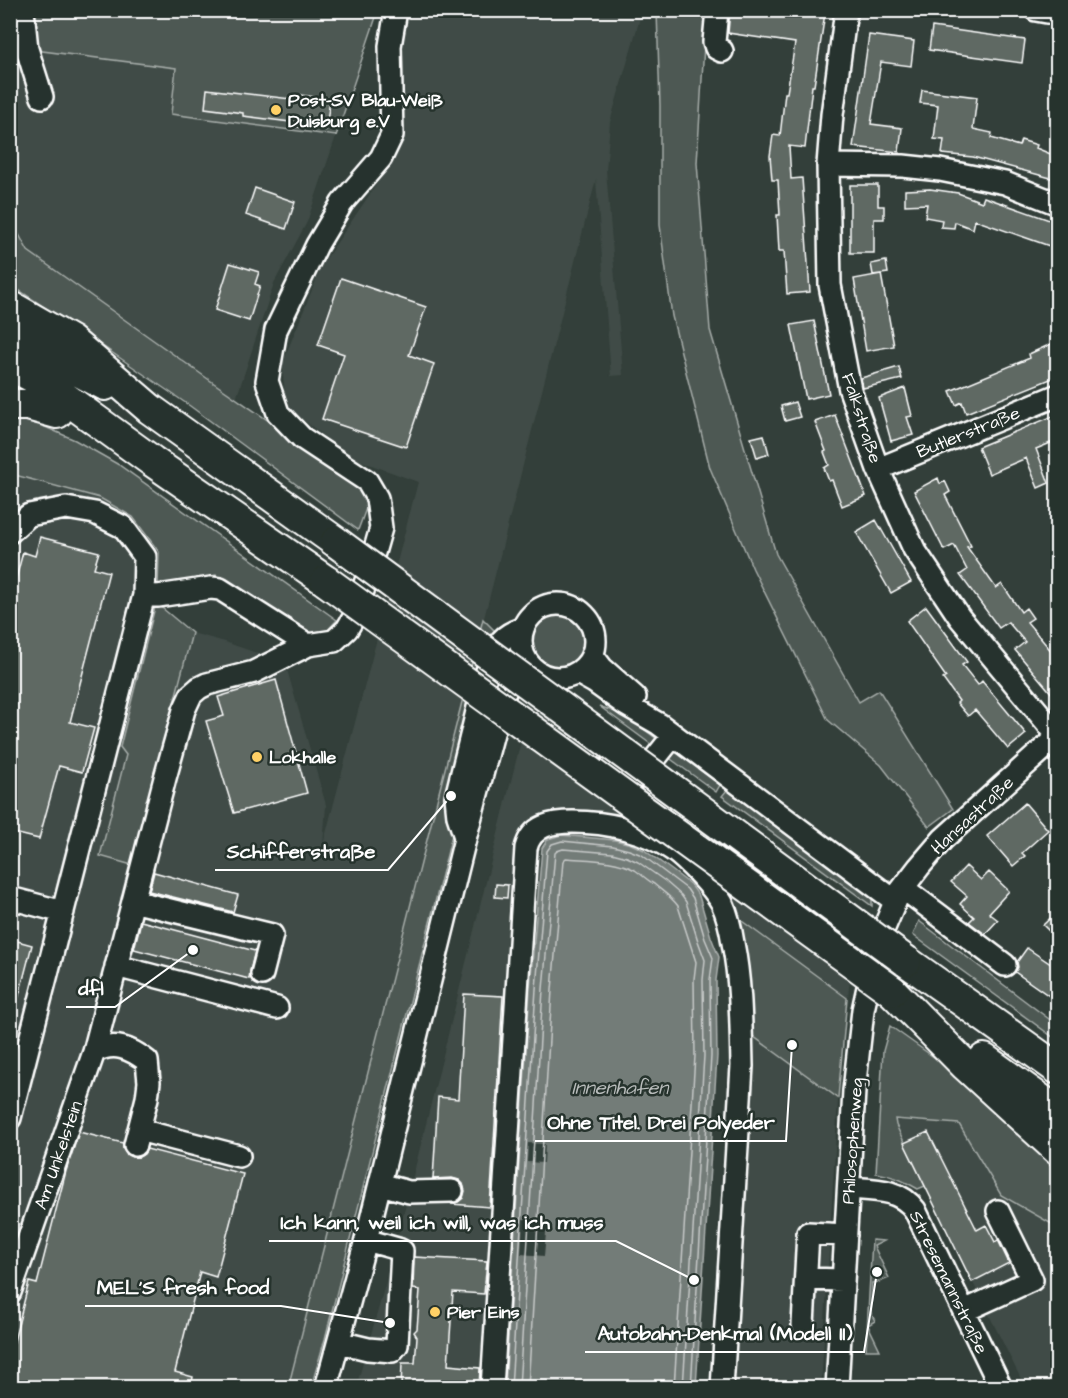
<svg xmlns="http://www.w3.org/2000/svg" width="1068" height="1398" font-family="'Architects Daughter',sans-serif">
<rect width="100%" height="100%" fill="#333f3a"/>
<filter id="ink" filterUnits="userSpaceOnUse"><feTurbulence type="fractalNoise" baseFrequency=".0167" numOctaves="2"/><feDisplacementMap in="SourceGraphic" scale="12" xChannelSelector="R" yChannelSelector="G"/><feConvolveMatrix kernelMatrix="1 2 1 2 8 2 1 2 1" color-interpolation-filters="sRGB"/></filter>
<g filter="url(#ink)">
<path fill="#404c47" d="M403 11H642L610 122 606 170 623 375 611 376 596 179 288 1387H11L10 474 100 498 133 517 159 552 158 596 120 747 126 755 100 856 132 864 192 633 225 642 285 663 326 805 323 845 418 482 350 457 286 406 282 364 323 263 396 156 402 130 397 107 401 28Z
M10 47 177 68 172 114 336 136 307 222 274 283 236 399 28 251 11 218Z
M545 702 651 762 863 910 849 987 838 1098 821 1387H728L748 1066 731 913 677 843 538 820 488 1387 356 1388 393 1257 521 741Z
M894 1119 959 1124 1001 1195 1057 1227V1387H1025L925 1186 896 1125Z"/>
<path fill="#4d5853" stroke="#a6aca9" stroke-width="1.5" d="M11 11H378L336 136 171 114 176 68 11 47Z
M657 11H706L697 163 710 330 776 554 859 702 879 690 953 809 929 827 881 765 828 720 753 569 710 468 672 316 660 225V105Z
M10 218 28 251 208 379 360 484 367 506 358 530 190 406 85 334 11 285Z
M10 416 36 423 75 440 119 465 337 620 325 633 296 632 216 575 158 588 159 552 133 517 100 498 11 474Z
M156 603 192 633 132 865 100 856 126 755 120 747Z
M531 640a27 27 0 1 1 54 0a27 27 0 1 1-54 0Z
M483 619 497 633 453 831 325 1339 311 1387 288 1388Z
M599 706 626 716 661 742 656 748Z
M674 751 720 785 716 792 668 757Z
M727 790 870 894 872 899V906L722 796Z
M731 913 847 998 838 1098 750 1034Z
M919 921 1057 1025V1040L913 935Z
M890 1026 942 1063 1057 1170V1227L1001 1195 959 1124 895 1119 896 1125 925 1186 918 1189C904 1181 892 1175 876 1173L883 1051Z
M872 1240 884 1241 874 1246 889 1278 879 1282 872 1283 871 1313 875 1321 868 1325 880 1350H866Z"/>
<path fill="#737b78" stroke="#abb0ae" stroke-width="1.5" d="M561 835 615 840 631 844 644 850 673 871 691 885 699 896 711 937 719 957 716 980 717 1056 696 1387 505 1388 530 988 542 848 548 839Z"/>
<path fill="#333f3a" d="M528 1143 545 1144 544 1163 527 1162Z
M523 1219 547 1221 544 1256 521 1254Z"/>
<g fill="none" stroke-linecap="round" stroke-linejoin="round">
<path stroke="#c7cac9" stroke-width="1.5" d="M511 1388 536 989 547 851 552 844 562 841 613 846 629 850 642 855 687 889 693 898 705 939 713 958 710 980 711 1056 691 1388
M519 1388 543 989 555 853 557 851 563 849 612 853 627 857 638 862 665 881 681 895 686 902 698 941 705 960 703 980 704 1056 683 1388
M528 1388 552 990 563 861 566 858C588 860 615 859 635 870 641 874 647 880 654 884 662 891 672 897 678 906L696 962 694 979 695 1056 674 1388"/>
</g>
<path fill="#5f6964" stroke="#fff" stroke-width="1.5" d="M730 10H809L825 13 814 86H812L805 148 789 146 791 179 802 178 810 292 787 294 784 251H779L777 215H780L778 180H772L770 156 773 135 780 136 785 93H787L795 43 728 33Z
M932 27 1025 40 1022 63 929 50Z
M869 35 914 41 911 66 881 62 871 124 902 128 899 152 853 147Z
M207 89 299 100 300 95 330 99 326 130 290 126V122L243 116V113L205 108Z
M922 90 977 97 973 129 992 133 991 138 1019 146 1021 140 1037 145 1036 148 1058 157V180L973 157 942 154 944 140 934 139 938 105 920 103Z
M850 185H878V206H884V219H874V253H850Z
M255 188 295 202 286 229 246 215Z
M930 189 958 193 982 202 984 197 1058 223V249L975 220 973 229 955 222 954 228 941 227 942 220 925 217 927 204 905 205V190Z
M886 261 888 273 873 275 871 264Z
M230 263 259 272 255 284 260 286 249 321 215 310Z
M881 274 894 346 866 351 854 279Z
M341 278 426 307 409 355 434 364 406 447 322 419 344 354 318 345Z
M814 321 829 394 806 399 791 325Z
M1058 341V376L966 413 962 402 956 405 950 391 1030 358 1029 354Z
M899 367 902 379 863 388 861 378Z
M905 388 912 416 907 417 913 435 891 441 879 398Z
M795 402 800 417 785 421 781 406Z
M1058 414V440L1036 449 1049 483 1038 488 1026 458 989 474 978 447Z
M835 415 866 496 842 506 832 480 829 481 824 468 829 465 824 452 826 451 815 422Z
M764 435 769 454 757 458 751 438Z
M938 478 940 484 945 481 950 492 945 495 971 546 967 547 996 588 1002 584 1021 612 1026 608 1033 618 1027 622 1058 659V701L1015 650 1025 642 1008 622 999 628 960 575 967 570 954 545 944 550 914 491Z
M876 520 911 582 891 593 856 532Z
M40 537 99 552 94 568 109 572 70 722 94 728 82 772 59 766 39 839 10 832V601L23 552 35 556Z
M926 606 967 662 962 665 978 685 982 681 1026 734 1008 749 975 710 968 716 957 703 959 701 943 679 946 677 907 621Z
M276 680 307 793 234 813 206 721 224 716 218 697Z
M1025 803 1048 830 1022 853 1025 856 1013 866 987 836Z
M966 866 981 880 989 872 1009 891 989 913 998 920 985 934 969 922 974 917 960 904 967 896 951 882Z
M154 872 238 895 233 912 149 891Z
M496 884 508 885 507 898 495 897Z
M1058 911V940L1043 925Z
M141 921 255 951 250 971 249 979 134 949Z
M10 939 32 945 15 1011 10 1010Z
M1027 948 1058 969V1002L1015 972 1018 967 1017 962Z
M464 994 503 996 490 1207 451 1204 458 1202 463 1198 465 1191 463 1184 459 1180 452 1178 433 1179 438 1097 458 1099Z
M79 1132 123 1143V1149L126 1154 132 1157H139L144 1154 147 1149 243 1174 216 1277 200 1272 175 1372 193 1377 191 1388H10V1357L29 1282 37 1284 66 1171Z
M928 1132 977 1230 986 1225 995 1242 998 1240 1009 1263 972 1282 904 1143Z
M414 1257 487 1261 484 1294 453 1292 448 1365 480 1368 479 1388H401L402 1363H415L417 1337 414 1332 417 1329 420 1290 413 1289Z"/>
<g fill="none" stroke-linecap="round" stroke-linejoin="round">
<defs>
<path id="minor" d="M23 10 27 49 42 97
M717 10 714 42 716 48 722 51
M846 10 832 115 828 165 830 285 850 390 878 469 914 549 960 618 1058 736
M1036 10 1058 14
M828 165 903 166 940 170 1005 183 1058 204
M878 469 1058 395
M10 532 29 515 66 508 95 513 123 527 145 557 144 595 10 1118
M144 595 158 596 211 588 220 589 308 645 334 641 347 629 357 612 381 528 377 498 367 481 302 438 278 413 267 381 276 330 317 245 342 203 381 158 392 135 390 46 396 10
M521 641a37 37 0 1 1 74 0a37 37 0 1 1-74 0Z
M592 655 602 668 635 697
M578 673 594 682 626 705 659 724 895 901
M588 769 641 776 673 736
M465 837 458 816 456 797 489 663C498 643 502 635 523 628
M903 888 1005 965
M10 898 63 912
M133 901 272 935 262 974
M116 966 277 1008
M94 1052 165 778 184 710 191 695 199 688 207 684 254 672 308 645
M139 1130 239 1156
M380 1184 409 1192 452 1191
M849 1188C873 1190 899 1188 915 1210L1001 1388
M806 1279 843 1280
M10 1292 94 1052C114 1041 130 1048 147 1061L149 1082 147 1098 135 1145
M964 1311 1032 1280 998 1211
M803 1325 808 1233 846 1235
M339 1342 368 1349 392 1351 397 1345 402 1251 398 1249 366 1240
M326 1388 366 1240 465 839 493 733 510 675 522 652
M492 1388 526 848C532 825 552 822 573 822 607 822 644 830 673 850 688 861 713 887 722 903 728 916 731 930 733 943 741 983 741 1025 742 1066L722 1388
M837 1388 854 1091 863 1010 878 942 899 893 919 867 943 839 1058 736"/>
<path id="highway" d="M10 306 71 341 150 409 336 542
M10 335 105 385
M10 365 46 384 152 461 326 581
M10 405H28L57 413
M906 961 1058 1069
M892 991 966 1066 1058 1150
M984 1059 1058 1112"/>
</defs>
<use href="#minor" stroke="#fff" stroke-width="26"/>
<use href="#highway" stroke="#fff" stroke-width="34"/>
<use href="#minor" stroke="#26332d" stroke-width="21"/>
<use href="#highway" stroke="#26332d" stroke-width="30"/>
<defs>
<path id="highway-bridge" d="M336 542 906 961
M326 581 892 991"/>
</defs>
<use href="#highway-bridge" stroke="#fff" stroke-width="34" stroke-linecap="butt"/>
<use href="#highway-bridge" stroke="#26332d" stroke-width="30"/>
</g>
</g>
<g fill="#ffd166" stroke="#26332d" stroke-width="2">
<circle cx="276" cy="110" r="6"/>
<circle cx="257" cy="757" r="6"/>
<circle cx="435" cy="1312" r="6"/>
</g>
<g text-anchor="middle" stroke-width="5" stroke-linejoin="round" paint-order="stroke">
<g font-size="18" font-weight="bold" fill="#fff" stroke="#26332d" text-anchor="start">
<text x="288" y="106">Post-SV Blau-Weiß<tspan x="288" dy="21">Duisburg e.V</tspan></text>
<text x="269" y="763">Lokhalle</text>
<text x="447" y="1318">Pier Eins</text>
</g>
<g font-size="18" fill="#fff" stroke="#26332d">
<text transform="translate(862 418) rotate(72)" y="6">Falkstraße</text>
<text transform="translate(968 432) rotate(-22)" y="6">Butlerstraße</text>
<text transform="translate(972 815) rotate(-43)" y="6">Hansastraße</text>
<text transform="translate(852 1141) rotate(-86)" y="6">Philosophenweg</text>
<text transform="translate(58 1155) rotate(-71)" y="6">Am Unkelstein</text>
<text transform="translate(949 1282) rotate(64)" y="6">Stresemannstraße</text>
</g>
<g font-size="20" font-style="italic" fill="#b9bdbc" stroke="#26332d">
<text x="620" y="1094">Innenhafen</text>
</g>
</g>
<path fill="none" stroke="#fff" stroke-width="2" d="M451 796L388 870H215M193 950L115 1007H66M792 1045L786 1141H535M694 1280L616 1241H269M390 1323L281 1306H85M877 1272L864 1352H585"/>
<g fill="#fff" stroke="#26332d" stroke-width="2">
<circle cx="451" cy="796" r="6"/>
<circle cx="193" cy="950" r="6"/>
<circle cx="792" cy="1045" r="6"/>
<circle cx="694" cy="1280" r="6"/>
<circle cx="390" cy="1323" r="6"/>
<circle cx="877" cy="1272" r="6"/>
</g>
<g font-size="20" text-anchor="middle" font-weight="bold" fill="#fff" stroke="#26332d" stroke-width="5" stroke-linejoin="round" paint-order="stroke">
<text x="301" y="858">Schifferstraße</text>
<text x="91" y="995">dfl</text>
<text x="661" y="1129">Ohne Titel. Drei Polyeder</text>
<text x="442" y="1229">Ich kann, weil ich will, was ich muss</text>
<text x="183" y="1294">MEL'S fresh food</text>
<text x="725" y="1340">Autobahn-Denkmal (Modell II)</text>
</g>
<rect width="1068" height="1398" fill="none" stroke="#26332d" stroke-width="36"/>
<rect x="18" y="18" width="1032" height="1362" fill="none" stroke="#fff" stroke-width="2" filter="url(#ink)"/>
</svg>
